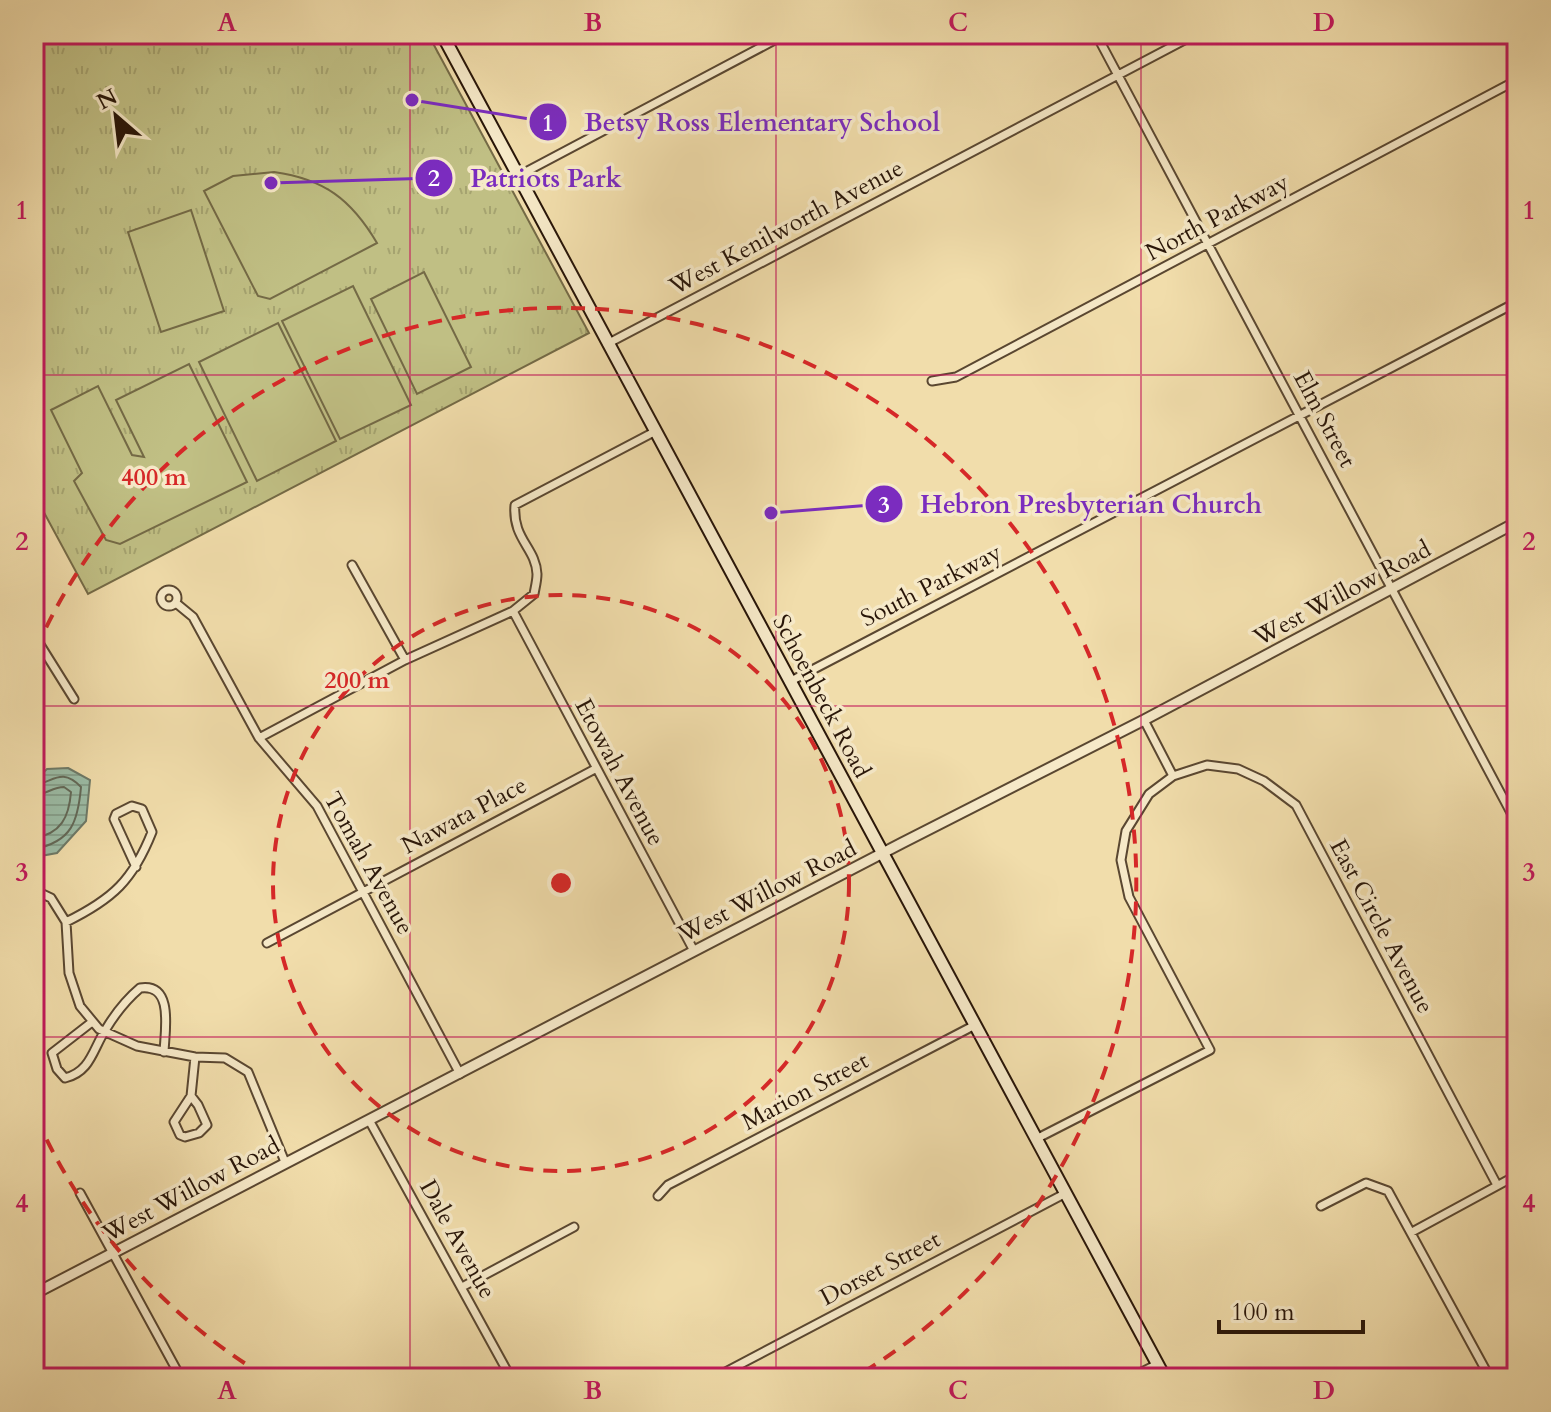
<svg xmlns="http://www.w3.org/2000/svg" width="1551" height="1412" font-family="Cardo,serif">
<defs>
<pattern id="grass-tufts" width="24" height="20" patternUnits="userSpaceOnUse" patternTransform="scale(2)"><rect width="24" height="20" fill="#c0bf84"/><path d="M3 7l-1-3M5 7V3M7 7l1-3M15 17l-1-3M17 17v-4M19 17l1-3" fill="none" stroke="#a5a370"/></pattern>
<pattern id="water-rules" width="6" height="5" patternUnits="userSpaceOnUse" patternTransform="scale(2)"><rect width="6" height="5" fill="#9bbca6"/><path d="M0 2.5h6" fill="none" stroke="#86a18d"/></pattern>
</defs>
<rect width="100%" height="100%" fill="#f1ddab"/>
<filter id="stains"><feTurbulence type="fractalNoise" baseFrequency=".0025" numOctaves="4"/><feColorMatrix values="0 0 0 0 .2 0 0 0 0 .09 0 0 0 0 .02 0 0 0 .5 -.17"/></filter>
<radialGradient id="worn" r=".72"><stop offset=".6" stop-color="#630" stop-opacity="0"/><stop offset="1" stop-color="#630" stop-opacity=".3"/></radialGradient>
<path fill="url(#grass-tufts)" stroke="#746a46" stroke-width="2" d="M34 34H428L589 333 88 594 34 494Z"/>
<path fill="#c0bf84" stroke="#746a46" stroke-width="2" d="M274 172C324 179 351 199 377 243L270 299 258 296 204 191 233 176Z
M191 210 224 311 161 332 128 232Z
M424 272 471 367 417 394 371 299Z
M353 286 411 405 340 439 282 321Z
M278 323 336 441 257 481 199 362Z
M189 364 247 482 120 544 106 540 74 481 82 473 51 410 98 386 132 455 144 457 116 400Z"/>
<path fill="url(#water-rules)" stroke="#6d7967" stroke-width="2" d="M68 768 90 780 86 821 57 853 35 857 34 791 37 778 47 769Z"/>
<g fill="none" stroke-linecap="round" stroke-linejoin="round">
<path stroke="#626857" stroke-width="2" d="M34 785C54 782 61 767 81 787 78 821 72 842 34 849
M34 795C46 795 52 787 64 787L71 792C69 817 61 834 34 838"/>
<defs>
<path id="minor" d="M1096 34 1517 824
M518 176 786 34
M607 344 1196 34
M932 381 956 377 1517 80
M352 565 405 660
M161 598a8 8 0 1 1 16 0a8 8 0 1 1-16 0Z
M176 603 193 617 259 738 317 806 460 1074
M513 611 694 951
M34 635 74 699
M789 682 1517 302
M1144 720 1173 776
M259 738 405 660 513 611 534 594C535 588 537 581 537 574 536 548 512 539 515 505L654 432
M34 890 51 898 66 922 69 973 80 1006 99 1029 137 1046 195 1057 225 1058 248 1072 285 1162
M66 922C113 899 133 880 152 832L142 809 132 806 116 814 114 819 136 867
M267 943 595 769
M92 1022 52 1053 57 1069 65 1078C91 1072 93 1048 106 1029 115 1014 127 999 140 988 174 983 165 1030 164 1052
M191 1096 198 1105 207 1125 199 1133 185 1137 180 1135 174 1122 191 1096 195 1057
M369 1120 511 1378
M1036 1139 1210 1050 1129 897 1121 860 1126 831 1149 794 1173 776 1207 765 1238 769 1264 781 1296 805 1497 1185
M80 1193 181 1378
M658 1196 668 1185 975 1025
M1321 1206 1366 1183 1388 1191 1490 1378
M1412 1232 1517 1175
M462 1287 574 1227
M319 1378 326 1375 334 1378
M714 1378 1066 1193
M1130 1378 1158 1364"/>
<path id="tertiary" d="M34 1294 902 843 1144 720 1517 522"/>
<path id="secondary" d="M442 34 1165 1378"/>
</defs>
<use href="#minor" stroke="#5a4731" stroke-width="11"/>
<use href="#tertiary" stroke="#5a4731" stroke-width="13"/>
<use href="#secondary" stroke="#281508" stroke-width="15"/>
<use href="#minor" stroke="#f6e9c8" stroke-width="7"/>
<use href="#tertiary" stroke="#f6e9c8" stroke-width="9"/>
<use href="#secondary" stroke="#f6e9c8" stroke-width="11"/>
</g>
<path fill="none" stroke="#c2185b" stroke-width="2" stroke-opacity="0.55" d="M410 34V1378M776 34V1378M1141 34V1378M34 375H1517M34 706H1517M34 1037H1517"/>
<g fill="none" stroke="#d62828" stroke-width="4" stroke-dasharray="14 10">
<circle cx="561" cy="883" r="288"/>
<path d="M265 1376A575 575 0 0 1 36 1117M36 649A575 575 0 1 1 857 1376"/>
</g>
<g text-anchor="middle" stroke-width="7" stroke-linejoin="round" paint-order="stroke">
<g font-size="24" fill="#281508" stroke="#f6e9c8">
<text transform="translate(1217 217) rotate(-28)" y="8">North Parkway</text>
<text transform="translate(786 227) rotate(-28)" y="8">West Kenilworth Avenue</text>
<text transform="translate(1325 419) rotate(62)" y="8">Elm Street</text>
<text transform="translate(931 585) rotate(-27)" y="8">South Parkway</text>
<text transform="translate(1342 593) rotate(-28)" y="8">West Willow Road</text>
<text transform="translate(822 696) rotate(62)" y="8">Schoenbeck Road</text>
<text transform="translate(620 772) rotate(62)" y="8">Etowah Avenue</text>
<text transform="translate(464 815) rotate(-28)" y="8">Nawata Place</text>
<text transform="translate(369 863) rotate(61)" y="8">Tomah Avenue</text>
<text transform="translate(767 891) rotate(-27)" y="8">West Willow Road</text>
<text transform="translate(1382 926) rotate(62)" y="8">East Circle Avenue</text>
<text transform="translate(805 1091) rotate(-28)" y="8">Marion Street</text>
<text transform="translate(191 1189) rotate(-28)" y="8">West Willow Road</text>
<text transform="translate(458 1239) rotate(61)" y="8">Dale Avenue</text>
<text transform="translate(880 1268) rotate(-28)" y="8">Dorset Street</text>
</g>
</g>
<circle cx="561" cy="883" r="12" fill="#d62828" stroke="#f6e9c8" stroke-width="4"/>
<g font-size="24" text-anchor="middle" font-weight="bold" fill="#d62828" stroke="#f6e9c8" stroke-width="7" stroke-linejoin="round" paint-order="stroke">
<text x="154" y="485">400 m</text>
<text x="357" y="688">200 m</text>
</g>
<path fill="none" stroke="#7b2cbf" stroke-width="3" d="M412 100L548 122M271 183L434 178M771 513L884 504"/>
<g fill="#7b2cbf" stroke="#f6e9c8" stroke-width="3">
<circle cx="412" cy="100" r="8"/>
<circle cx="271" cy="183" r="8"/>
<circle cx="771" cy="513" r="8"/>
<circle cx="548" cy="122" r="20"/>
<circle cx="434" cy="178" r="20"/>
<circle cx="884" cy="504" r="20"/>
</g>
<g font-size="24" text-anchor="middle" font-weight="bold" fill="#fff">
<text x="548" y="131">1</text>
<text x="434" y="186">2</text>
<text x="884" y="513">3</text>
</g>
<g font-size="26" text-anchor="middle" font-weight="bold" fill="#7b2cbf" stroke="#f6e9c8" stroke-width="7" stroke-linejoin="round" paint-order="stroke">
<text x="762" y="131">Betsy Ross Elementary School</text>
<text x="546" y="187">Patriots Park</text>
<text x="1091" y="513">Hebron Presbyterian Church</text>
</g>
<rect width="1551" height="1412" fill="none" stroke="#f1ddab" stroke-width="88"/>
<g transform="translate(116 116) rotate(332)" stroke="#f6e9c8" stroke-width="6" paint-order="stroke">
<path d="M0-6L14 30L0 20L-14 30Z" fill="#281508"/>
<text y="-12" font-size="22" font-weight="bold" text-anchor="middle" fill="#281508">N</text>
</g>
<path d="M1219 1320v12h144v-12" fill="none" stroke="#281508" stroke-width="4"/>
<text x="1231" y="1320" font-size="24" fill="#281508" stroke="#f6e9c8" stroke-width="6" paint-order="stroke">100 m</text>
<rect x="44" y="44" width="1463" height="1324" fill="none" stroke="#c2185b" stroke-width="3"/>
<g font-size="26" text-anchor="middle" font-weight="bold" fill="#c2185b">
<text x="227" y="31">A</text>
<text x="593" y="31">B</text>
<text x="958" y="31">C</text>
<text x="1324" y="31">D</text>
<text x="22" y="219">1</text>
<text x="1529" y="219">1</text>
<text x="22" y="550">2</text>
<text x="1529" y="550">2</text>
<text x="22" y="881">3</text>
<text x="1529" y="881">3</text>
<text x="22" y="1212">4</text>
<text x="1529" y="1212">4</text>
<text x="227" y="1399">A</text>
<text x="593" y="1399">B</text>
<text x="958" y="1399">C</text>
<text x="1324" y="1399">D</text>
</g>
<rect width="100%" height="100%" filter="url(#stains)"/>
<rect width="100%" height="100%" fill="url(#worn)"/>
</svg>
